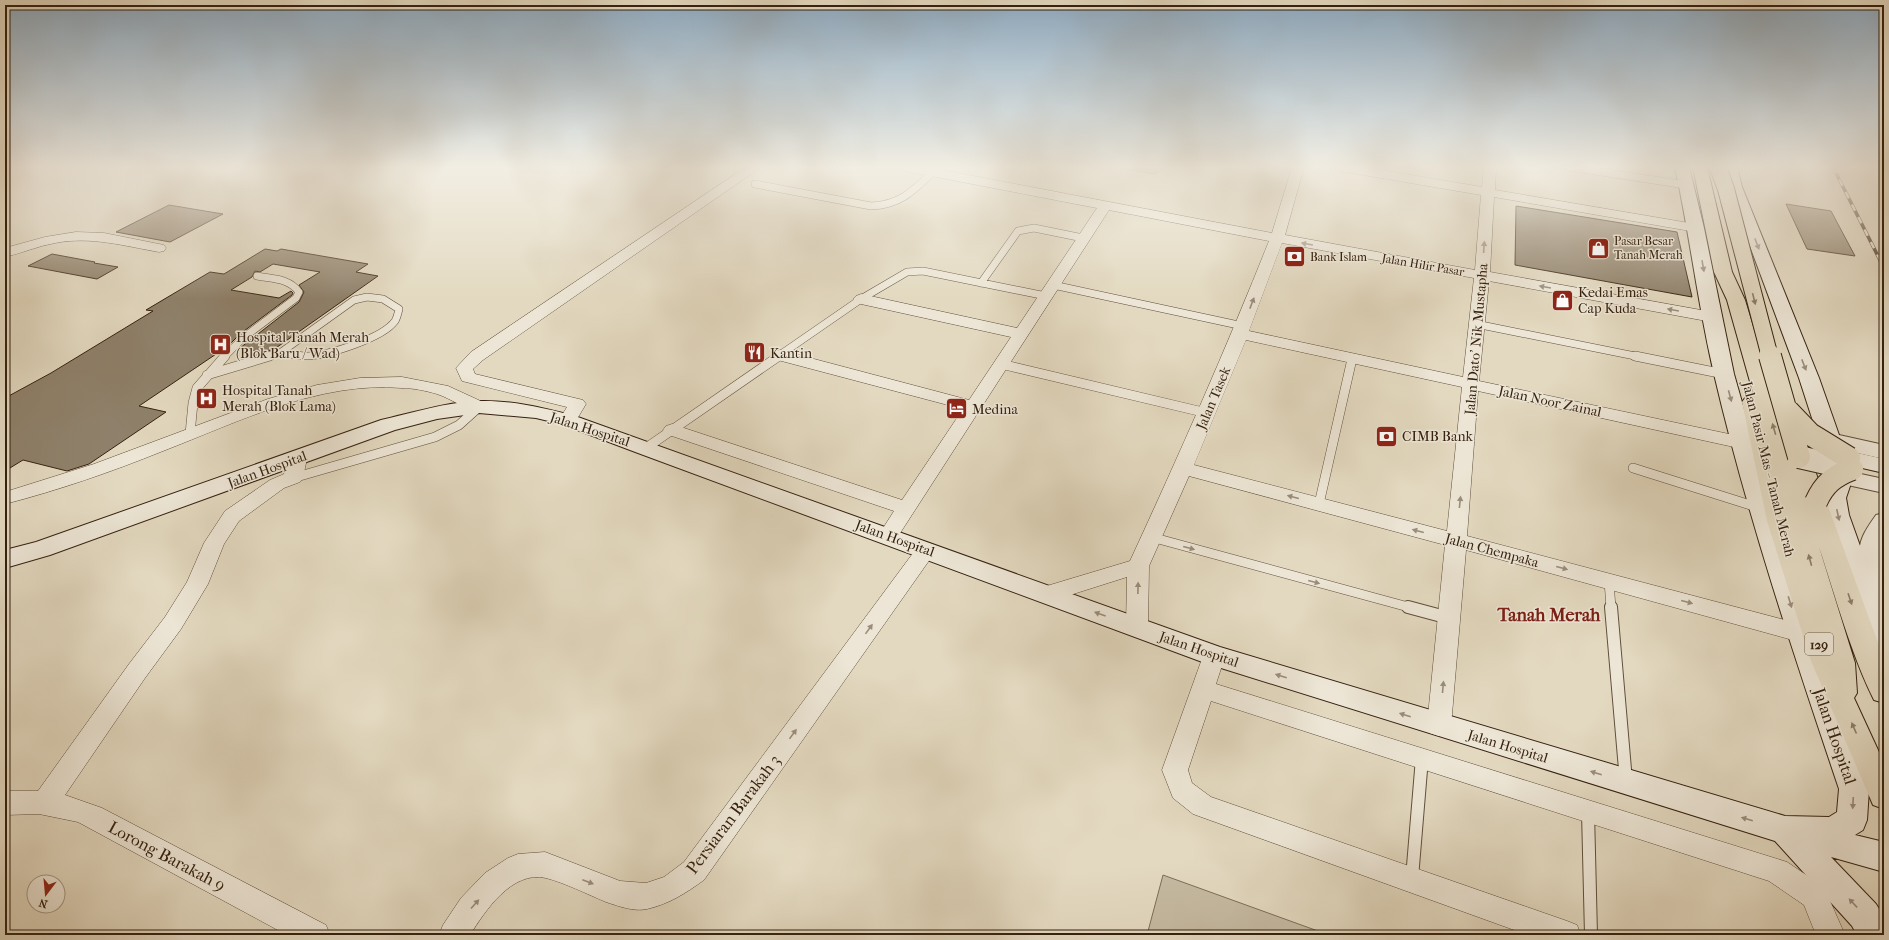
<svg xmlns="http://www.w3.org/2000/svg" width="1889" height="940" font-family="'IM FELL French Canon',serif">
<rect width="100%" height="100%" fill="#e3d9c0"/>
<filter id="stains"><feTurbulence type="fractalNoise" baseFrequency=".005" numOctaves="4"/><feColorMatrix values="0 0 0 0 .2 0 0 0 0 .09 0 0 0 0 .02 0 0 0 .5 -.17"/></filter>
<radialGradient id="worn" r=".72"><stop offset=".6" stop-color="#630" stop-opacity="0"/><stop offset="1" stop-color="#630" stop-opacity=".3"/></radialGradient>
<path fill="#c5baa2" stroke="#7d6e58" d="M1163 875 1329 935H1147Z"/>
<path fill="#a89a84" stroke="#7a6a55" d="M1110 167H1167L1155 174Z"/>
<path fill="#8f816b" stroke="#35210f" d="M1786 204 1831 211 1855 256 1807 249Z
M169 205 223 214 170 242 116 232Z
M1516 206 1677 232 1692 297 1515 265Z
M265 249 277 251 281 249 368 264 356 272 378 276 273 350 262 352 240 348 299 302 304 292 299 285 320 272 273 264 260 272 255 271 252 277 231 290 279 298 291 291 293 293 292 295 240 334 228 346 139 406 166 412 89 464 67 471 23 460 5 471V398L51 373 153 311 146 310 210 272 224 274Z
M52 254 95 262 94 263 118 267 97 279 28 266Z"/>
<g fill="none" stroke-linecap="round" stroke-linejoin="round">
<defs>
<path id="service-far2" d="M1569 167 1686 185
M755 184 871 206C900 205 913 191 933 172
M981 283 1018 231 1034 228 1083 238
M1053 285 1243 326
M367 297 383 299 399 309C398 313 397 318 395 321 383 338 329 355 308 356 299 356 289 354 280 353L354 300Z
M1476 324 1640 357
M224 357 243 338 296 298 299 292C289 278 272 279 257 276
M267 357 280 353
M777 357 861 299 907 272 923 271 1046 296"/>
<path id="service-far1" d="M1635 356 1724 374
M1001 364 1207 413
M207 375 270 356
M190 434 193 403 197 388 225 356
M646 448 779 356
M1633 468 1760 508
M293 478 435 437 459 425 479 407
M1319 504 1352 359
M1151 537 1412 608
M1609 581 1611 608"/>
<path id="service" d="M1408 607 1449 618
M1611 607 1626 781
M1588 812 1591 935
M1412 878 1422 758"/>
<path id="minor" d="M746 167H761L483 360 473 369 475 374 583 400 586 404 574 424 568 425 562 424 559 420 567 407 462 381 456 368 471 352Z
M899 167H926L1272 233 1292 167H1304L1285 235 1475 270 1481 195 1340 171 1334 167H1364L1482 187 1484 167H1496L1495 190 1701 225 1703 228 1701 231 1696 232 1494 197 1490 272 1712 312 1718 314 1720 317 1718 320 1712 322 1489 281 1479 381 1743 437 1750 439 1752 443 1750 447 1743 449 1478 391 1467 536 1800 624 1808 627 1811 633 1808 639 1800 642 1466 550 1451 726 1448 733 1439 736 1430 733 1427 726 1445 545 1189 476 1149 566 1148 627 1145 633 1137 635 1129 633 1126 627 1127 577 1048 602 1040 600 1037 594 1040 588 1130 561C1179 455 1226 349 1269 241L1109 210 895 541 888 543 881 541 878 536 894 511 666 434 663 430 666 426 672 424 678 426 902 500 963 409 774 359 772 355 774 351 780 350 969 400 1011 337 861 304 856 302 853 299 856 296 861 294 1017 328 1097 208 905 171ZM1282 243 1474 278 1463 377 1249 331ZM1246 340 1462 387 1447 531 1194 465Z
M76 232 104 233 164 245 166 248 164 251 159 252C124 246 91 236 55 243 38 246 22 253 5 257V248L45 237Z
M402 377 448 386 485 403 488 407 485 411 479 412C464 409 452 399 437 394 427 391 413 388 402 388 319 381 238 422 163 451 111 472 59 490 5 504V492L94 464 268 399 317 385 360 378Z
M298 452 305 454 307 458 303 478 300 482 284 488 239 521 224 544 208 584 181 629 145 678 65 795 102 808 326 925 330 935H287L78 822 39 814 5 815V791H38L129 664 165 617 187 582 204 543 225 511 270 480 284 474 291 454Z
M926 543 933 545 936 550 933 555 704 880C686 893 669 904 647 909 634 912 618 906 606 902 587 894 565 883 546 878 512 870 485 911 470 935H439L443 925 461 898 485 873 508 858 518 854 545 852 620 881 646 883 664 877 684 862 919 545Z
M1214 647 1222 650 1225 656 1216 684 1787 862 1824 887 1845 935H1816L1804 905 1769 881 1211 701 1188 770 1192 783 1211 797 1567 921 1577 925 1581 935H1528L1193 814 1173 798 1162 770 1203 656 1206 650Z"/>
<path id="tertiary" d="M1830 433 1884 445V459L1822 445 1819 440 1822 435Z
M1842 470 1884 479V493L1834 482 1831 477 1834 472Z
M1884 513V623L1875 620C1863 598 1852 561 1863 536 1866 529 1871 522 1876 515Z"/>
<path id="secondary" d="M1675 167H1689L1704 228 1734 374 1772 508 1813 633 1869 789 1867 820 1863 830 1855 835 1884 842V872L1831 857 1876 904 1884 917V935H1857L1852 926 1775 841 1205 663 638 453 561 424 536 418 479 413 437 419 395 430 50 555 5 568V550L36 542 381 420C412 413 446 402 479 401 512 400 544 408 575 416L1220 647 1785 816 1829 817 1837 812 1839 789C1793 652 1747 515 1714 374 1698 306 1690 236 1675 167Z
M1723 167H1737L1742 187 1819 378 1845 452 1849 451 1884 459V473L1849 465 1853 477 1846 498 1849 515 1884 613V659L1875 656 1871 649 1825 515 1824 498 1831 477 1799 378 1728 187Z"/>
<path id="primary" d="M1693 167H1707L1732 272 1745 300 1786 436 1791 442 1797 440 1805 442 1808 447 1805 451 1810 457 1884 659V703L1874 700C1851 654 1835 595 1819 547L1855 663 1857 693 1854 698 1884 763V809L1873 805 1811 661 1767 521 1742 402 1745 398 1754 396 1727 300 1714 272Z"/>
</defs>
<use href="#service-far2" stroke="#604f3b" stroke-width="8"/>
<use href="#service-far1" stroke="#604f3b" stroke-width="10"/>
<use href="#service" stroke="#604f3b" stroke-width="14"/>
<use href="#minor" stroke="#604f3b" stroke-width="1"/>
<use href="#tertiary" stroke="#604f3b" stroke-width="2"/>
<use href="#secondary" stroke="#35210f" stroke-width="2"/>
<use href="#primary" stroke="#35210f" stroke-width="2"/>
<use href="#service-far2" stroke="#ede6d6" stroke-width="7"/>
<use href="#service-far1" stroke="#ede6d6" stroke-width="9"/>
<use href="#service" stroke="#ede6d6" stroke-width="12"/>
<use href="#minor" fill="#ede6d6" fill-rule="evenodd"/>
<use href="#tertiary" fill="#ede6d6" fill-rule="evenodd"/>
<use href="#secondary" fill="#ede6d6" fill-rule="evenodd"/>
<use href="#primary" fill="#e3d9c0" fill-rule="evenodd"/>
<defs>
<path id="rail" d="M1833 167 1884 268"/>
</defs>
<use href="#rail" stroke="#35210f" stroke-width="3.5"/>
<use href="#rail" stroke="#ede6d6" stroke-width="2.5" stroke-dasharray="7" stroke-linecap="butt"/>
<defs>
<path id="secondary-bridge" d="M1799 457 1852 469"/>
<path id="primary-bridge-far1" d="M1718 167 1726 189 1770 357"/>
<path id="primary-bridge" d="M1770 356 1799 457
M1788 411 1810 434 1849 458
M1816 502C1824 484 1834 476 1852 469"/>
</defs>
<use href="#secondary-bridge" stroke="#35210f" stroke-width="24" stroke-linecap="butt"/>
<use href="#primary-bridge-far1" stroke="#35210f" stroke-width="18" stroke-linecap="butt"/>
<use href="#primary-bridge" stroke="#35210f" stroke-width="24" stroke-linecap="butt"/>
<use href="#secondary-bridge" stroke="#ede6d6" stroke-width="22"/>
<use href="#primary-bridge-far1" stroke="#e3d9c0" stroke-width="16"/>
<use href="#primary-bridge" stroke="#e3d9c0" stroke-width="22"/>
</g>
<defs><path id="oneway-solid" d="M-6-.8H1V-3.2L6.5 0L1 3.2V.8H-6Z"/></defs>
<g fill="#9a8d7c">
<use href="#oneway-solid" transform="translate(1307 244) rotate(-170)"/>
<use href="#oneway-solid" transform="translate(1757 244) rotate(69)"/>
<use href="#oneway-solid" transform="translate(1484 247) rotate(-86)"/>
<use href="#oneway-solid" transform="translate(1703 266) rotate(80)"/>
<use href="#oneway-solid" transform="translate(1545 287) rotate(-170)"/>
<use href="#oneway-solid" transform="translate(1252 303) rotate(-69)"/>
<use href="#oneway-solid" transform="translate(1673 310) rotate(-170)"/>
<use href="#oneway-solid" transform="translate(1804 365) rotate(69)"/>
<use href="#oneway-solid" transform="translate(1730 396) rotate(75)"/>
<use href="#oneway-solid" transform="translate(1293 497) rotate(-165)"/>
<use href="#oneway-solid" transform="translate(1460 502) rotate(-84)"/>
<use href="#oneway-solid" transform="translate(1838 515) rotate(78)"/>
<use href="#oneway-solid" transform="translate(1418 531) rotate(-165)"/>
<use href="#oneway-solid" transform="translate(1189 548) rotate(15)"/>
<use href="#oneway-solid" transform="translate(1562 568) rotate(15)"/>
<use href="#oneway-solid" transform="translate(1314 582) rotate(15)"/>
<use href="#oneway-solid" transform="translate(1138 588) rotate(-89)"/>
<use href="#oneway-solid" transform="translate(1687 602) rotate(15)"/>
<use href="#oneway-solid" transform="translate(1790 602) rotate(73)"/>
<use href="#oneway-solid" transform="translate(1100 614) rotate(-160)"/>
<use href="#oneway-solid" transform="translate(869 629) rotate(-54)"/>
<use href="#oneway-solid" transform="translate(1281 676) rotate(-163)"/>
<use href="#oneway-solid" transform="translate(1443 687) rotate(-85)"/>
<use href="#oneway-solid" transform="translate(1405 715) rotate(-163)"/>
<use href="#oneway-solid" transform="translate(793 734) rotate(-54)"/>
<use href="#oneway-solid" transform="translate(1596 773) rotate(-163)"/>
<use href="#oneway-solid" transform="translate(1853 803) rotate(93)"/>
<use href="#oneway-solid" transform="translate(1747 819) rotate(-164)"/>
<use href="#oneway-solid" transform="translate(588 882) rotate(21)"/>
<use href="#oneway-solid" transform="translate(1853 903) rotate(-133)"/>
<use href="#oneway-solid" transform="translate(475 904) rotate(-48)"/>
</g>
<g fill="#8c7d68">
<use href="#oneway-solid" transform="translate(1754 299) rotate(76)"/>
<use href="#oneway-solid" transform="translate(1774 429) rotate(-106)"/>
<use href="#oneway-solid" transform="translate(1810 560) rotate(-105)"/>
<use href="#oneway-solid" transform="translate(1850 599) rotate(71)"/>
<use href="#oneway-solid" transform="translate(1854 728) rotate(-114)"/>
</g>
<linearGradient id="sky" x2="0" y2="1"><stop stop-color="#8eaac0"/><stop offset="0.56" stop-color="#f2eee3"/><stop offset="1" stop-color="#f2eee3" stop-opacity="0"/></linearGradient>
<rect width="1889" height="299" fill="url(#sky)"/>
<defs>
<symbol id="shop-square" viewBox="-11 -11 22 22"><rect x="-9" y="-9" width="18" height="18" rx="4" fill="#8f2418" stroke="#ede6d6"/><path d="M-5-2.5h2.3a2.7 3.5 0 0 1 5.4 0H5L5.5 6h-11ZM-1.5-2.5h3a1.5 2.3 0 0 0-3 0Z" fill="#fff"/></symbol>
<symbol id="bank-square" viewBox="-11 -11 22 22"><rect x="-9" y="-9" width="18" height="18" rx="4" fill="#8f2418" stroke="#ede6d6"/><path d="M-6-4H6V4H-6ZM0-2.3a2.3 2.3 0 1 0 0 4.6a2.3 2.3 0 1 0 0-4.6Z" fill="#fff"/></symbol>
<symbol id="hospital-square" viewBox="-11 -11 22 22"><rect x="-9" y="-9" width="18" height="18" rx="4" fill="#8f2418" stroke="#ede6d6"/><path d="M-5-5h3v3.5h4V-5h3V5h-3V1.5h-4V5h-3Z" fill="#fff"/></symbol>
<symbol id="restaurant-square" viewBox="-11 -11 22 22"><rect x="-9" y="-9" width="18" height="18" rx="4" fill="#8f2418" stroke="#ede6d6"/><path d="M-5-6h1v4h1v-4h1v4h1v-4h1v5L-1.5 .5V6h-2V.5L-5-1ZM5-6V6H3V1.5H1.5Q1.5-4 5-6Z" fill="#fff"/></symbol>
<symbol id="hotel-square" viewBox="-11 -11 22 22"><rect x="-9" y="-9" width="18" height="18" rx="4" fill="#8f2418" stroke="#ede6d6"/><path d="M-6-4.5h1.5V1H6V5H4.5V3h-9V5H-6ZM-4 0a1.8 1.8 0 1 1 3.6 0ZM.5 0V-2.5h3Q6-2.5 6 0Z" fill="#fff"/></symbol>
</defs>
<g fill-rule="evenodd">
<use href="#shop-square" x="1586" y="236" width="25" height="25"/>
<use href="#bank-square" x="1282" y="244" width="25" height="25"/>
<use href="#shop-square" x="1550" y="288" width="25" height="25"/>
<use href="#hospital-square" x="208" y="332" width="25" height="25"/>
<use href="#restaurant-square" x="742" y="340" width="25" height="25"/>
<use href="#hospital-square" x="194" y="386" width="25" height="25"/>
<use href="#hotel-square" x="944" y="396" width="25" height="25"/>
<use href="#bank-square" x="1374" y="424" width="25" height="25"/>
</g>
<g text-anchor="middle" stroke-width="3" stroke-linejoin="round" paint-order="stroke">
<g font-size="12" fill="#35210f" stroke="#ede6d6" text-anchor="start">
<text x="1614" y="245">Pasar Besar<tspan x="1614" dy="14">Tanah Merah</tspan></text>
<text x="1310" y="261">Bank Islam</text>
</g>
<g font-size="12" fill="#35210f" stroke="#ede6d6">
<text transform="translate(1423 265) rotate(10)" y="4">Jalan Hilir Pasar</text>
</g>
<rect fill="#ede6d6" stroke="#6c5c4b" stroke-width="1" x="1805" y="633" width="28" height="22" rx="3"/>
<g font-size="13" font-weight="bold" fill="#35210f">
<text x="1819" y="649">129</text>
</g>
<g font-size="14" fill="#35210f" stroke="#ede6d6" text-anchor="start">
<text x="1578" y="297">Kedai Emas<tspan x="1578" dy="16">Cap Kuda</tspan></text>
<text x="236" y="342">Hospital Tanah Merah<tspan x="236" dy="16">(Blok Baru / Wad)</tspan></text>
<text x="770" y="358">Kantin</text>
<text x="222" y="395">Hospital Tanah<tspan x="222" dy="16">Merah (Blok Lama)</tspan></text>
<text x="972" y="414">Medina</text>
<text x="1402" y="441">CIMB Bank</text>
</g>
<g font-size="14" fill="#35210f" stroke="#ede6d6">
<text transform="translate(1476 339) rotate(-85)" y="5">Jalan Dato' Nik Mustapha</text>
<text transform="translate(1213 398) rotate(-67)" y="5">Jalan Tasek</text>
<text transform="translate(1550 401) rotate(12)" y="5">Jalan Noor Zainal</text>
<text transform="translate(590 429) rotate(18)" y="5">Jalan Hospital</text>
<text transform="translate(267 469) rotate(-20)" y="5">Jalan Hospital</text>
<text transform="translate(1769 469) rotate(76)" y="5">Jalan Pasir Mas - Tanah Merah</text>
<text transform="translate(895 538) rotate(20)" y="5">Jalan Hospital</text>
<text transform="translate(1492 550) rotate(15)" y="5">Jalan Chempaka</text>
<text transform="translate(1199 649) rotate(19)" y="5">Jalan Hospital</text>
<text transform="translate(1508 746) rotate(17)" y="5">Jalan Hospital</text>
</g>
<g font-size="17" fill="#35210f" stroke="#ede6d6">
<text transform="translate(1835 736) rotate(71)" y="6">Jalan Hospital</text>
<text transform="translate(733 814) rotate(-53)" y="6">Persiaran Barakah 3</text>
<text transform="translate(167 856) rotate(28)" y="6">Lorong Barakah 9</text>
</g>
<g font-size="18" font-weight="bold" fill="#7a1f14" stroke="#ede6d6">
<text x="1549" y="621">Tanah Merah</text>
</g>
</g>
<rect width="1889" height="940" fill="none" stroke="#e3d9c0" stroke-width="20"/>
<rect x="6" y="6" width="1877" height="928" fill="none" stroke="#35210f" stroke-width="2"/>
<rect x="10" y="10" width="1869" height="920" fill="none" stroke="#35210f"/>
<g transform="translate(46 894) rotate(196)"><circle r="19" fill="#ede6d6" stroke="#a39786"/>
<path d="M0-3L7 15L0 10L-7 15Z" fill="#8f2418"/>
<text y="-6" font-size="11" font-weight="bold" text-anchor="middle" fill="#35210f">N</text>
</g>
<rect width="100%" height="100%" filter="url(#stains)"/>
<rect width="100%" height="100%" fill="url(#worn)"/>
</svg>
